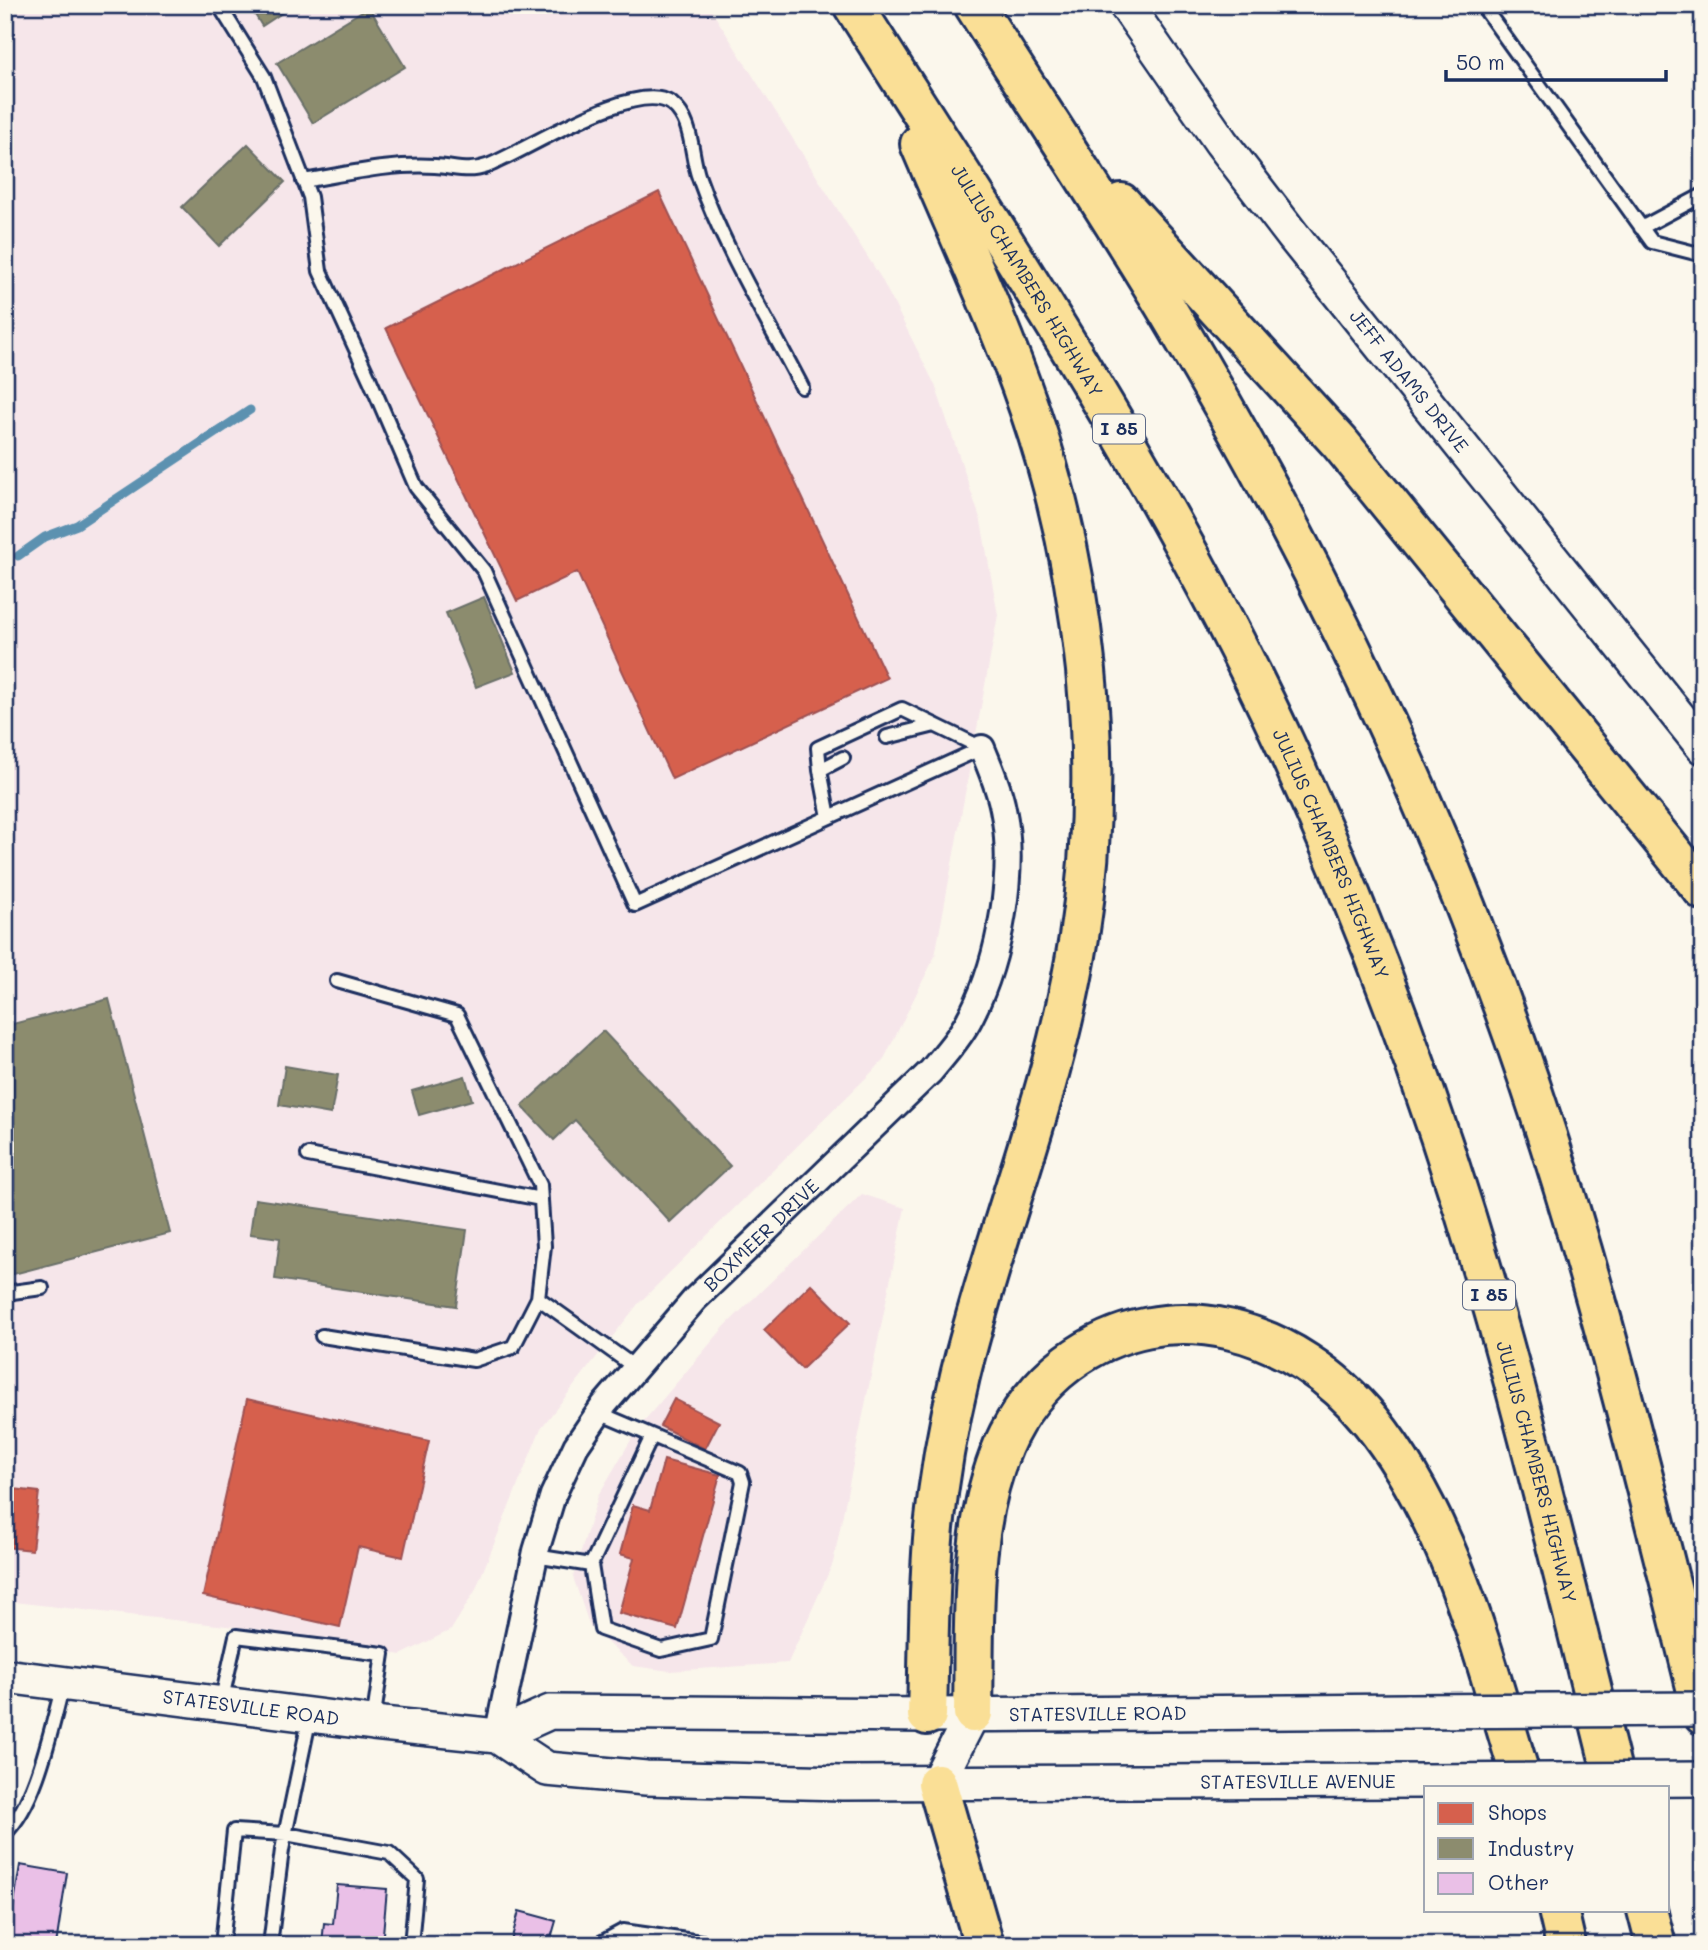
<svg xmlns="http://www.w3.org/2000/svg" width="1708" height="1950" font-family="Mali,sans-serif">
<rect width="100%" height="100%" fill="#fbf7ec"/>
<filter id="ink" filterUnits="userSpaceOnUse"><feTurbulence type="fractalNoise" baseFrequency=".0143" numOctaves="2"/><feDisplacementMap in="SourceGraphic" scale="14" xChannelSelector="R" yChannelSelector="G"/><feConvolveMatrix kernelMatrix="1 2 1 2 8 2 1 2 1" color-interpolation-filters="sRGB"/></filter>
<g filter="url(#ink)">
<path fill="#f6e6ea" d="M5 5H708L881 278 935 385 981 521 998 615 935 956 883 1061 638 1304 541 1428 475 1591 451 1630 401 1655 270 1631 5 1601Z
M862 1194 905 1208 833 1563 788 1663 670 1671 633 1666 590 1627 573 1577 598 1496 638 1428 726 1325Z"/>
<path fill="#d6604d" stroke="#9e5152" stroke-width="2" d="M659 192 887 678 672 779 577 572 517 601 386 328Z
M811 1284 850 1323 802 1369 764 1330Z
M247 1399 429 1441 403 1557 358 1547 340 1627 203 1596Z
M674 1399 719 1422 705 1449 660 1426Z
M664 1460 720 1475 677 1629 619 1613 634 1558 620 1554 633 1505 650 1510Z
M5 1488 39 1492 32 1550 5 1547Z"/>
<path fill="#8c8c6e" stroke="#6a7069" stroke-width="2" d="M249 5H294L262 26Z
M369 7 405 67 313 123 277 63Z
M248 144 285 182 219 246 182 207Z
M484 597 515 672 476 687 446 613Z
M109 999 170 1233 6 1276 5 1026Z
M603 1031 730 1166 670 1222 575 1120 554 1140 522 1106Z
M285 1066 338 1075 331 1114 279 1105Z
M465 1076 472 1100 419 1115 412 1091Z
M255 1199 467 1230 456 1306 275 1279 280 1238 250 1234Z"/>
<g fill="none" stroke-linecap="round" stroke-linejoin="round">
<path stroke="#5c91b0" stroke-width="9" d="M18 556 45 537 77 525 250 410"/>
</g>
<path fill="#eac0e7" stroke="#1b2f5e" stroke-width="2" d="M20 1865 67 1873 56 1945H5V1908L13 1909Z
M337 1885 387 1889 382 1945H322L324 1923 333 1924Z
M519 1911 556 1921 549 1945H510Z"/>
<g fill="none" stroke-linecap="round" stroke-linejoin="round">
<defs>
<path id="lane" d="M219 5 264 77 310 197 320 271 370 380 416 487 484 571 635 905 982 748
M1482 5 1652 242 1703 255
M303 181C346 174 392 163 435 166 454 167 468 173 487 166 525 152 637 77 672 104 694 122 690 154 699 178 724 249 767 319 802 387
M1641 228 1703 195
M887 737 935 725
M820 770 843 758
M829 817 820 770 818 748 902 709 982 748
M337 981 457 1015 540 1185 544 1246 538 1298 636 1368
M308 1155 541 1199
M5 1293 42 1288
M322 1336 474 1360 513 1347 538 1298
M535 1556 591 1565 601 1629 661 1650 711 1639 743 1482 740 1473 599 1413
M591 1565 652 1436
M221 1703 236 1636 383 1654 373 1722
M5 1833C37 1803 51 1728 63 1685
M222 1945 234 1831 286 1834 389 1853 417 1879 411 1945
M270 1945 282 1850 310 1716
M597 1945 623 1931 722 1945"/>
<g id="street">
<path id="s1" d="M497 1736 536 1551 553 1495 576 1446 604 1405 695 1299 931 1071C946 1053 962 1035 972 1014 1000 959 1016 870 1003 809 999 787 990 768 982 748"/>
</g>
<g id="secondary">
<path id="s2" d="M1126 5 1221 142 1293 236 1703 747"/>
<path id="s3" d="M5 1676 373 1723 497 1736 547 1769 646 1778 842 1783 1427 1781"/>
<path id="s4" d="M497 1736 550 1712 927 1715 1409 1711"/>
<path d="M937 1783 973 1713"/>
</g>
<g id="highway">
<path id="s5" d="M853 5C1006 245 1164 483 1284 742 1370 929 1441 1123 1497 1321 1541 1476 1577 1632 1616 1787"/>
<path d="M974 5C1041 111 1111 215 1175 323 1265 474 1346 630 1417 791 1489 954 1547 1124 1595 1296 1634 1435 1668 1575 1703 1715"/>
<path d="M920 144C957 232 998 318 1029 408 1086 574 1107 762 1079 937 1056 1087 996 1228 960 1376 948 1426 939 1477 934 1528 928 1590 929 1652 927 1715"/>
<path d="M1121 203 1340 443 1703 890"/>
<path d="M973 1713C975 1625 968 1529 1003 1446 1017 1414 1040 1384 1068 1363 1169 1288 1296 1329 1371 1421 1454 1525 1485 1663 1524 1787"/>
<path d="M937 1783 984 1945"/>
<path d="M1558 1910 1566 1945"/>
<path d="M1647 1910 1656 1945"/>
</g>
</defs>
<use href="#lane" stroke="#1b2f5e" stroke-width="18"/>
<use href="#street" stroke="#1b2f5e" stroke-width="30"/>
<use href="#secondary" stroke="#1b2f5e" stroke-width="38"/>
<use href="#highway" stroke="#1b2f5e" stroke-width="44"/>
<use href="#lane" stroke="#fbf7ec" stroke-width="12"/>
<use href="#street" stroke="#fbf7ec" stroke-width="24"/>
<use href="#secondary" stroke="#fbf7ec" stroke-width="33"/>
<use href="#highway" stroke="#fadf96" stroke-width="38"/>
<defs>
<path id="secondary-bridge" d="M1409 1711 1703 1709
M1427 1781 1703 1779"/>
</defs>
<use href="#secondary-bridge" stroke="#1b2f5e" stroke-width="38" stroke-linecap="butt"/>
<use href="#secondary-bridge" stroke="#fbf7ec" stroke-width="33"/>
</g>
</g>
<g text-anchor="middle" stroke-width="7" stroke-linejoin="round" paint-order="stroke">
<g fill="#fbf7ec" stroke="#5e6b89" stroke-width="2">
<rect x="1093" y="414.5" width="52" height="29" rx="5"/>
<rect x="1463" y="1280.5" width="52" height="29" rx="5"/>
</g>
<g font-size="18" font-weight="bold" fill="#1b2f5e">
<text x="1119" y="435">I 85</text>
<text x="1489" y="1301">I 85</text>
</g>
<g font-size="19" fill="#1b2f5e" stroke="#fbf7ec">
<text dy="7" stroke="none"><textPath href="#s5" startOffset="326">JULIUS CHAMBERS HIGHWAY</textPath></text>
<text dy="7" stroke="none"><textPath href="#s2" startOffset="471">JEFF ADAMS DRIVE</textPath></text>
<text dy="7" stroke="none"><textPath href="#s5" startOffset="976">JULIUS CHAMBERS HIGHWAY</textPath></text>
<text dy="7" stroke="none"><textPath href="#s1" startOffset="583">BOXMEER DRIVE</textPath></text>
<text dy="7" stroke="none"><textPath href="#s5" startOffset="1628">JULIUS CHAMBERS HIGHWAY</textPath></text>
<text dy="7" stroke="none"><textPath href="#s3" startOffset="248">STATESVILLE ROAD</textPath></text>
<text dy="7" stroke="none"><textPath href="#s4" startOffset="606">STATESVILLE ROAD</textPath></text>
<text dy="7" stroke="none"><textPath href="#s3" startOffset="1307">STATESVILLE AVENUE</textPath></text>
</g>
</g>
<rect width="1708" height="1950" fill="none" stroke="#fbf7ec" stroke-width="28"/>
<rect x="14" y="14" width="1680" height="1922" fill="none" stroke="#1b2f5e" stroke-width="2.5" filter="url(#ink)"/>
<rect x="1424" y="1786" width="245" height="126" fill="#fbf7ec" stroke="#a1a7b3" stroke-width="2"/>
<rect x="1438" y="1803" width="35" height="21" fill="#d6604d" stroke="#a1a7b3" stroke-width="2"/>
<text x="1488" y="1820" font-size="21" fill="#1b2f5e">Shops</text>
<rect x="1438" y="1838" width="35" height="21" fill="#8c8c6e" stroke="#a1a7b3" stroke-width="2"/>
<text x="1488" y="1856" font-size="21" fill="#1b2f5e">Industry</text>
<rect x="1438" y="1873" width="35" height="21" fill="#eac0e7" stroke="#a1a7b3" stroke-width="2"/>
<text x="1488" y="1890" font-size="21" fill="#1b2f5e">Other</text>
<path d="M1446 70v10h220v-10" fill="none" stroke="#1b2f5e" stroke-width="3.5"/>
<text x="1456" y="70" font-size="21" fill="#1b2f5e" stroke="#fbf7ec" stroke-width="5" paint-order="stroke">50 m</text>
</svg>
